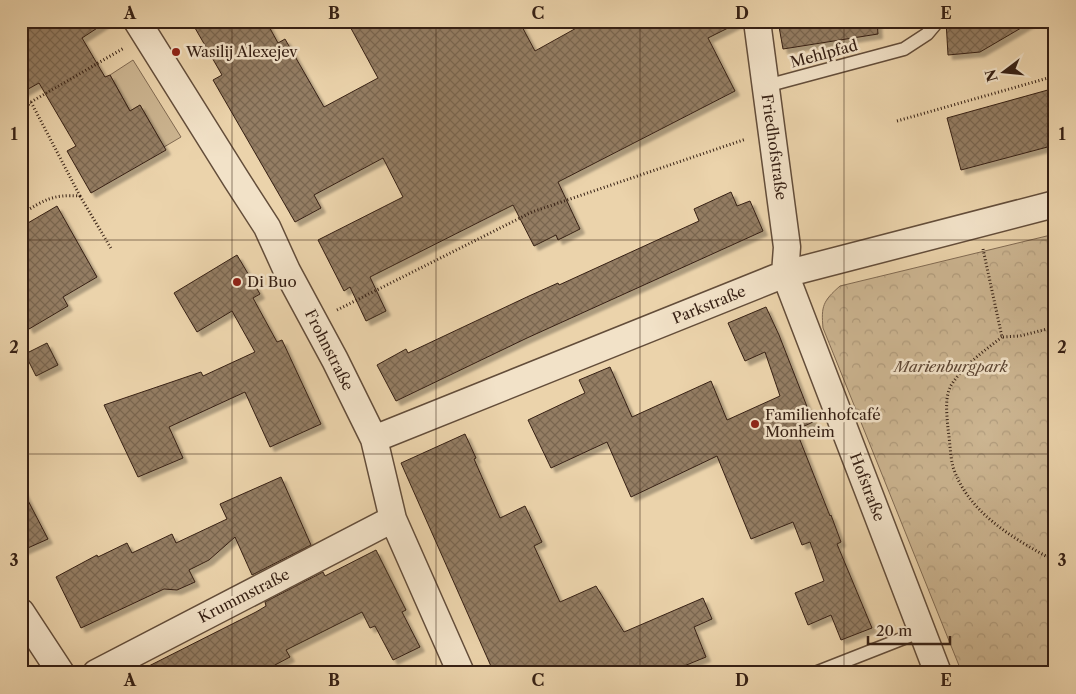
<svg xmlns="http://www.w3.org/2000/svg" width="1076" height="694" font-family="'Libre Caslon Text',serif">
<defs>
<pattern id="forest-crowns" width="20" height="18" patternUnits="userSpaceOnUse" patternTransform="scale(1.25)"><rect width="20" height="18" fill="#ccb591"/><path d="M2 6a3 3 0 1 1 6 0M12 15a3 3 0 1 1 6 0" fill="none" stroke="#b09b7c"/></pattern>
<pattern id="building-cross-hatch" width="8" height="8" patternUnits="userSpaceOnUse" patternTransform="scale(1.25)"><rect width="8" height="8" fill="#947d63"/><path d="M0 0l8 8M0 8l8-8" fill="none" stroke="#7a6650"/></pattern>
<filter id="shadow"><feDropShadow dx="4.5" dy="4.5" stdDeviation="1" flood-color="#0004"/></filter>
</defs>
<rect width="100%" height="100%" fill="#ebd3ab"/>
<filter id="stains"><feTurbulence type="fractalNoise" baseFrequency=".004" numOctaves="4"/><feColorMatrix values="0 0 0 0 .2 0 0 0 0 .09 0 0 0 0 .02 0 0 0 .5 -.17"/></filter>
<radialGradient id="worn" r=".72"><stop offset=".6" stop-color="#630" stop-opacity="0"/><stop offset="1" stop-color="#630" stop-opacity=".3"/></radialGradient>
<path fill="#ccb591" stroke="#816a52" d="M133 60 181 137 164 147 140 105 130 111 110 75Z"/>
<path fill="url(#forest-crowns)" stroke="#816a52" d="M1055 234V673H962L823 328C821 306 823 301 840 286Z"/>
<path fill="url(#building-cross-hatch)" stroke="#362014" filter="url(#shadow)" d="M21 21H108L82 38 105 77 110 75 130 111 140 105 166 150 91 193 67 151 76 146 39 83 21 93Z
M191 21H266L278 43 285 39 324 107 378 78 347 21H519L535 51 589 21H742L708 38 735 91 558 182 580 229 558 240 556 235 534 246 513 205 370 277 386 311 366 321 350 287 344 291 318 240 403 197 383 158 314 195 321 208 295 222 213 80 222 75Z
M778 21H877L878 34 783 49Z
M946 21H1033L980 52 948 55Z
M1055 88V145L961 170 947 118Z
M731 192 737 206 750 201 763 231 527 338 396 401 377 365 406 349 408 353 529 296 558 283 559 285 699 221 694 209Z
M57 206 97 277 63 297 68 306 29 329 21 315V227Z
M237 255 260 294 253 298 277 342 282 340 321 424 270 447 245 392 169 427 183 458 138 477 104 405 201 372 203 376 255 352 232 311 197 332 174 293Z
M766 307 779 335 813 422 796 430 830 516 831 515 841 542 837 544 872 628 841 640 831 615 808 625 795 593 824 581 810 542 802 545 793 522 751 539 717 456 631 497 607 442 551 468 528 420 585 393 579 380 610 367 632 417 711 381 727 420 780 396 765 352 745 361 728 323Z
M47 343 58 365 36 376 25 354Z
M465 434 476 458 474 459 500 518 525 506 542 542 534 546 560 602 596 586 624 632 703 598 712 619 694 627 706 657 667 673H494L401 463Z
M281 477 311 545 252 575 235 537 209 560 189 570 195 582 177 590 164 589 81 628 56 577 97 555 98 557 127 543 132 553 172 534 176 543 227 519 220 504Z
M21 487 48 539 21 551Z
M376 550 406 610 402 612 420 647 393 660 375 626 370 628 362 612 286 650 290 657 275 665 278 673H135L256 612 266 606 265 602 323 572 325 576Z"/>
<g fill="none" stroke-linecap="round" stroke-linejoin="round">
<defs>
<path id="service" d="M766 86 904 49 927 34 938 21
M815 673 922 631"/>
<path id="minor" d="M137 21 236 179 267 227 287 271 335 360 374 439 393 519 461 673
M757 21 787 247 785 274 938 673
M374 439 785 274 1055 204
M21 612 61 673
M96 673 393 519"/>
</defs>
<use href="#service" stroke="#634d3a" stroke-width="15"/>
<use href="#minor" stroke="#634d3a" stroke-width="29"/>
<path stroke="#362014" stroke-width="3" stroke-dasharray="1 2.5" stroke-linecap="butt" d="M21 112 31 102 124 48
M897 121 1055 76
M80 196 112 250
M21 214C45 200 52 194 80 196L31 102
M983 249 1002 337 1020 336 1055 327
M337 310 532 212 746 139
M1002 337C984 351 964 365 952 384 944 396 947 415 948 429 950 441 950 455 953 467 968 513 1014 539 1055 561"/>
<use href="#service" stroke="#f2e2c8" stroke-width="12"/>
<use href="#minor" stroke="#f2e2c8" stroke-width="26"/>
</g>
<path fill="none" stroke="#362014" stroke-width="1" stroke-opacity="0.55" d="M232 21V673M436 21V673M640 21V673M844 21V673M21 240H1055M21 454H1055"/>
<g fill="#8f2418" stroke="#f2e2c8" stroke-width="2">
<circle cx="176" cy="52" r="5"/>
<circle cx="237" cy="282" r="5"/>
<circle cx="755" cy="424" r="5"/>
</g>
<g text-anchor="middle" stroke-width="5" stroke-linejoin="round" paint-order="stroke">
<g font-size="15" fill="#362014" stroke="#f2e2c8" text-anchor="start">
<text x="186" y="57">Wasilij Alexejev</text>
<text x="247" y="287">Di Buo</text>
<text x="765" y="420">Familienhofcafé<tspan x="765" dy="17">Monheim</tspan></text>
</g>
<g font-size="15" fill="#362014" stroke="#f2e2c8">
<text transform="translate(824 54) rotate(-15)" y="5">Mehlpfad</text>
<text transform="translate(774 147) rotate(82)" y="5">Friedhofstraße</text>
<text transform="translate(709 305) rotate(-22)" y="5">Parkstraße</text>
<text transform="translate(329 350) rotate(63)" y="5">Frohnstraße</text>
<text transform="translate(867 487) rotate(69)" y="5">Hofstraße</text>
<text transform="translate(244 596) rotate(-27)" y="5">Krummstraße</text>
</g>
<g font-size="15" font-style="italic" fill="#5c4533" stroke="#f2e2c8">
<text x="951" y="372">Marienburgpark</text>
</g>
</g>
<rect width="1076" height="694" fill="none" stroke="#ebd3ab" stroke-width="55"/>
<g transform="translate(1004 72) rotate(254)" stroke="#f2e2c8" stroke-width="4" paint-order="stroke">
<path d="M0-4L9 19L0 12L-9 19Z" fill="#362014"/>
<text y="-8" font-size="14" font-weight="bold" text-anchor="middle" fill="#362014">N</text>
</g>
<path d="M868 636v8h82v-8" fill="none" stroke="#362014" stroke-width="2.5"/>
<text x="876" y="636" font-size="15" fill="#362014" stroke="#f2e2c8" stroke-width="4" paint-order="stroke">20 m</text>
<rect x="28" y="28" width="1020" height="638" fill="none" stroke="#362014" stroke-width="2"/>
<g font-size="16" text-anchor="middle" font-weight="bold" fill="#362014">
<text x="130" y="19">A</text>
<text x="334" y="19">B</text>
<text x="538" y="19">C</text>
<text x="742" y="19">D</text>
<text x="946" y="19">E</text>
<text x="14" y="140">1</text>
<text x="1062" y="140">1</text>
<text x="14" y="353">2</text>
<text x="1062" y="353">2</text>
<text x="14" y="566">3</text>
<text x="1062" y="566">3</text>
<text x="130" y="686">A</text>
<text x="334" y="686">B</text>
<text x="538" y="686">C</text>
<text x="742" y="686">D</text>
<text x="946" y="686">E</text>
</g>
<rect width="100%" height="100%" filter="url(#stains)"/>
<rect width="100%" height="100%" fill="url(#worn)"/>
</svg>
